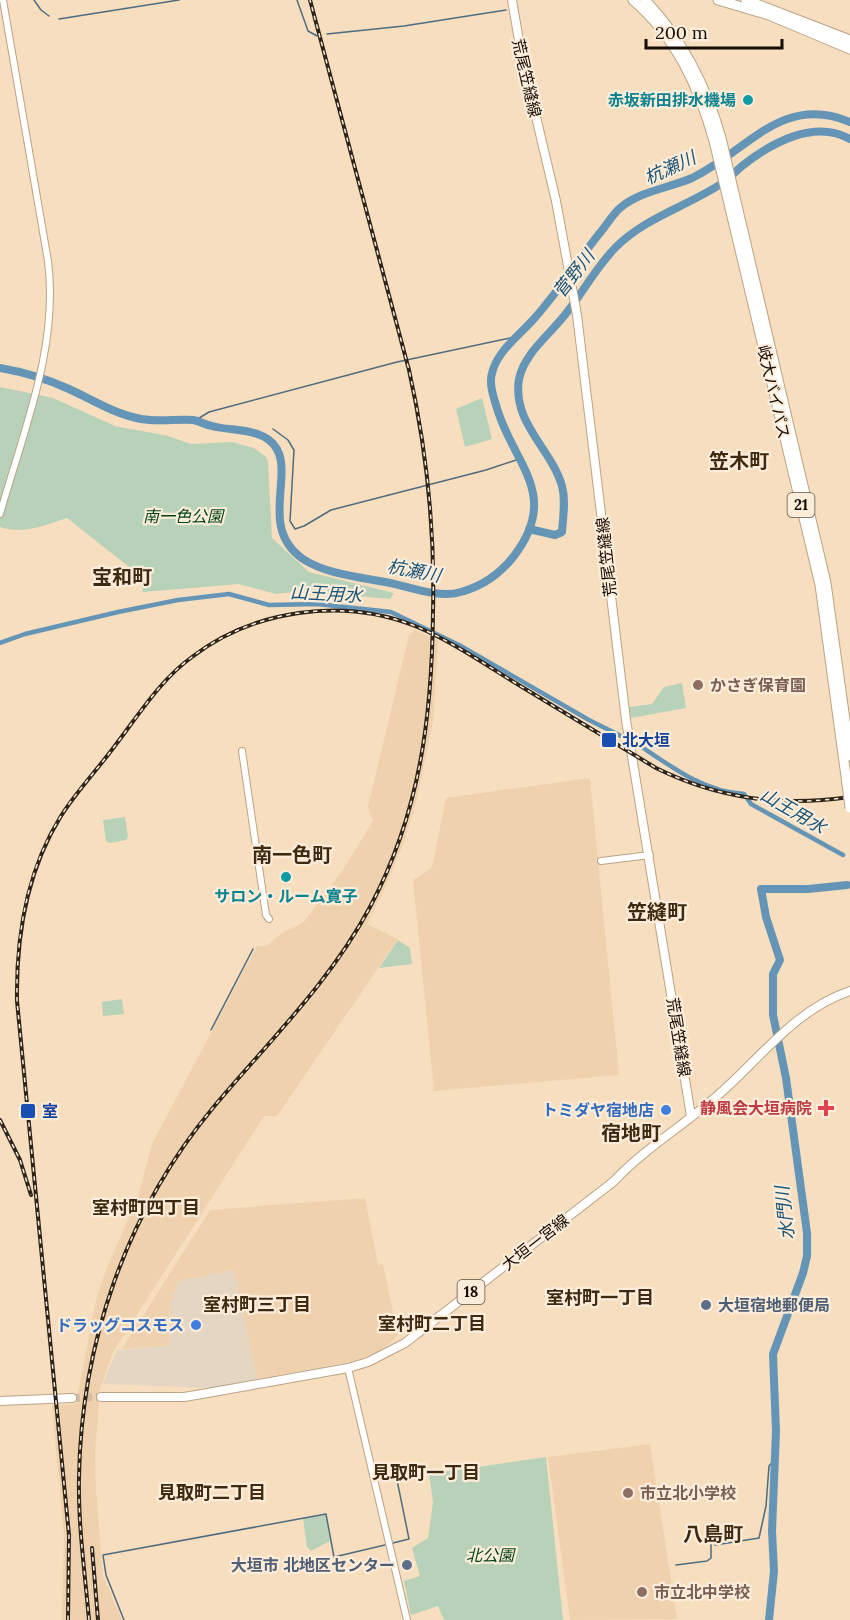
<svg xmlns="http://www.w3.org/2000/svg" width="850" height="1620" font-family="Lora,'Noto Sans JP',serif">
<rect width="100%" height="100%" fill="#f6debf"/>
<path fill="#e4d6c3" d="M235 1270 257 1379 212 1388 103 1384 117 1350 169 1346 170 1304 179 1280Z"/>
<path fill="#efd2ad" d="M415 630 438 641 433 722 416 803 405 839 385 888 367 924 398 939 277 1116H264L113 1352 100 1389 95 1453 96 1491 103 1576 122 1620H62L64 1536 52 1406 76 1404 96 1300 106 1270 138 1197 152 1144 257 946H266L281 934 304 922 342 871 373 821 368 807 409 635Z
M590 778 619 1075 434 1091 413 880 432 868 446 798Z
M365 1198 378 1265 383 1264 398 1336 379 1352 355 1361 257 1379 234 1270 179 1281 170 1304 169 1346 122 1349 210 1210Z
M650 1444 677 1619 570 1620 548 1457Z"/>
<path fill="#b8d2ba" d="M0 387 53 398 115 426 168 436 191 444 232 442 254 448 266 457 268 462 272 538 309 572 394 593 390 599 301 591 276 594 239 584 143 592 138 574 67 518C46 525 22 535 0 527Z
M482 398 492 439 465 447 456 409Z
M682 683 686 708 631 718 629 707 652 704 664 687Z
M125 817 128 837 126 840 109 843 106 841 103 820Z
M398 940 410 948 412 964 379 968Z
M122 999 124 1014 103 1016 102 1002Z
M546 1457 563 1620H444L438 1606 411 1615 404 1581 420 1576 412 1548 428 1538 433 1502 429 1474Z
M326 1515 330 1541 311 1551 307 1547 303 1518Z"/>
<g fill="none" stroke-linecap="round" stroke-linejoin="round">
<path stroke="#4d6c80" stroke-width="1.5" d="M34 0 41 10 49 16
M297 0 308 31 317 36
M59 19 179 0
M327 34 404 26 506 10
M196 420 209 412 397 362 515 337
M273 429 288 440 294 450 290 521 295 529 304 526 331 510 486 470 522 458
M211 1030 253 949
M393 1543 409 1539 397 1480
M715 1545 759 1538 766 1506 769 1466 774 1460
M676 1565 707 1561 711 1558V1545
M124 1620 106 1575 103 1555 326 1514 334 1557 385 1545"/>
<path stroke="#6595b6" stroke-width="4.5" d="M0 643 25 634 118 612 178 600 229 594 269 605 317 604 391 612 459 645 589 720 625 738
M636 743C669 765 703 792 744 794L751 804 843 855"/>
<path stroke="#6595b6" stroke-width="8" d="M0 368C23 372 47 379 69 389 93 400 114 414 141 419 159 422 175 419 193 420 200 421 205 425 212 426 230 431 253 428 269 440 302 465 254 525 303 559 326 574 358 577 385 582 409 586 437 599 461 592 483 586 500 574 514 556 562 493 511 462 496 405 493 395 489 383 492 373 497 352 517 337 531 322 557 294 576 263 599 234 606 226 612 215 620 208 640 191 669 188 692 178 747 152 781 93 850 122
M529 529 555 535 562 532C563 517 566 501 562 486 551 448 512 423 519 379 524 354 549 335 564 316 582 294 596 267 616 247 645 218 687 206 721 184 729 179 735 172 742 166 771 143 814 119 850 139
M769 1620 774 1571 772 1531 776 1431 773 1354 803 1273 807 1256V1233L786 1078 773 1015V974L780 960 766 917 761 889H808L847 885"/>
<path stroke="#d4bea3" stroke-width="8" stroke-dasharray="8 4" stroke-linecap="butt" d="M72 1398 101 1397"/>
<defs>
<path id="minor" d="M0 514C23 432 59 347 48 261L3 0
M242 751 266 915 269 919
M601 861 650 855
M348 1368 407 1620"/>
<path id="major" d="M512 0 522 58 556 201 577 315 626 720 691 1116
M101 1397H184L202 1394 348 1368 368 1362 405 1343 613 1182C644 1149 683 1126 717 1096 759 1060 795 1009 850 991
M0 1401 72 1398"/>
<path id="highway" d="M633 0C676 37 699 87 714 141L820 585 847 784
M645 0C683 40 706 85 721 138L826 583 850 756
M718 0 769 15 850 49
M746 0 850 40"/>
</defs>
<use href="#minor" stroke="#baa386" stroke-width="8"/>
<use href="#major" stroke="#baa386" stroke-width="10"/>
<use href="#highway" stroke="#baa386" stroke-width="11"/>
<use href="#minor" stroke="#fff" stroke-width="6"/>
<use href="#major" stroke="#fff" stroke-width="8"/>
<use href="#highway" stroke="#fff" stroke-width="9"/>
<defs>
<path id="rail" d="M0 1120 20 1160 31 1195
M92 1548 98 1620
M68 1620 69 1535 17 1001C16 936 26 872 61 816 76 792 97 770 114 747 138 716 160 680 192 657 253 610 342 597 415 626 454 642 490 668 527 690 570 716 613 742 656 768 719 799 781 807 850 797
M89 1620C85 1573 78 1525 79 1478 81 1344 126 1213 212 1109 267 1043 329 984 370 907 420 813 432 717 433 612 435 530 427 451 409 370L310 0"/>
</defs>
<use href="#rail" stroke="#2e2419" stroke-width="4"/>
<use href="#rail" stroke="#fceddb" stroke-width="1.5" stroke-dasharray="4.5" stroke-linecap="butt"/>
<defs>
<path id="highway-bridge" d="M847 784 850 808"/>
</defs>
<use href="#highway-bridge" stroke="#baa386" stroke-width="11" stroke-linecap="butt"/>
<use href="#highway-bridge" stroke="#fff" stroke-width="9"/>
</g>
<g fill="#0f9aa8" stroke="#fceddb" stroke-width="2">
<circle cx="748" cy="100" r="6"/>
<circle cx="286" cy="877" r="6"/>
</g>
<g fill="#8d6e63" stroke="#fceddb" stroke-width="2">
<circle cx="698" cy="685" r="6"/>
<circle cx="628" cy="1493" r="6"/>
<circle cx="642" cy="1592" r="6"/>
</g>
<g fill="#1a4fb4" stroke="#fceddb" stroke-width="2">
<rect x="601" y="732" width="16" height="16" rx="3"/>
<rect x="20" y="1103" width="16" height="16" rx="3"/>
</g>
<path fill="#e0444e" stroke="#fceddb" stroke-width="2" d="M823 1099h6v6h6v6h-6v6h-6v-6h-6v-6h6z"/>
<g fill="#3f7fe0" stroke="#fceddb" stroke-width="2">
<circle cx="666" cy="1110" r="6"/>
<circle cx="196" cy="1325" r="6"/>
</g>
<g fill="#5c6f8a" stroke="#fceddb" stroke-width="2">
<circle cx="706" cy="1305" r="6"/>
<circle cx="407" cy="1565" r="6"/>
</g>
<g text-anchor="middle" stroke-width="4.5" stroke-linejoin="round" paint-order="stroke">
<g fill="#fceddb" stroke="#5a5044" stroke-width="1.5">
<rect x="787.5" y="493" width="27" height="24" rx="4.5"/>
<rect x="457.5" y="1280" width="27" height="24" rx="4.5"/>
</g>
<g font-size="15" font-weight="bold" fill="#140c03">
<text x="801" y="510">21</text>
<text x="471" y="1297">18</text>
</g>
<g font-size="16" fill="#140c03" stroke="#fceddb">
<text transform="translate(527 78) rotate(77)" y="6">荒尾笠縫線</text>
<text transform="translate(774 392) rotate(77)" y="6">岐大バイパス</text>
<text transform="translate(606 557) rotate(-96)" y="6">荒尾笠縫線</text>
<text transform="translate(679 1037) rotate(81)" y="6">荒尾笠縫線</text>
<text transform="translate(535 1242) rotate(-38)" y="6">大垣一宮線</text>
</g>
<g font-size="16" font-weight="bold" fill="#0d838f" stroke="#fceddb" text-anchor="end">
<text x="736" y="106">赤坂新田排水機場</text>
<text x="286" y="902" text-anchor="middle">サロン・ルーム寛子</text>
</g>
<g font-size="16" font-style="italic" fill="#004513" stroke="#fceddb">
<text x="183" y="522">南一色公園</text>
<text x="490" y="1561">北公園</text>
</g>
<g font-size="16" font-weight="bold" fill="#785e54" stroke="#fceddb" text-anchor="start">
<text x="710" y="691">かさぎ保育園</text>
<text x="640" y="1499">市立北小学校</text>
<text x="654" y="1598">市立北中学校</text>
</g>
<g font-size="16" font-weight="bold" fill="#164399" stroke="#fceddb" text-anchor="start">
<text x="622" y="746">北大垣</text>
<text x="42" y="1117">室</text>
</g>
<g font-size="16" font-weight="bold" fill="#be3a42" stroke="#fceddb" text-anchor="end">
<text x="812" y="1114">静風会大垣病院</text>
</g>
<g font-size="16" font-weight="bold" fill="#366cbe" stroke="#fceddb" text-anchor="end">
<text x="654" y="1116">トミダヤ宿地店</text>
<text x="184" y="1331">ドラッグコスモス</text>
</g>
<g font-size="16" font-weight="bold" fill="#4e5e75" stroke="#fceddb" text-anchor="start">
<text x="718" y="1311">大垣宿地郵便局</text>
<text x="395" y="1571" text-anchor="end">大垣市 北地区センター</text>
</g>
<g font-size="18" font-style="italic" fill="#1b5477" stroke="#fceddb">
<text transform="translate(670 168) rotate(-25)" y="6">杭瀬川</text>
<text transform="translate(574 274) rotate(-52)" y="6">菅野川</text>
<text transform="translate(414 571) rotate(11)" y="6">杭瀬川</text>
<text transform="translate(326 594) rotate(3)" y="6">山王用水</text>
<text transform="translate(793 811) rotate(30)" y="6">山王用水</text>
<text transform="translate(785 1213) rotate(-96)" y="6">水門川</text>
</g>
<g font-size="18" font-weight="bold" fill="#3d2a10" stroke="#fceddb">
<text x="146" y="1214">室村町四丁目</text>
<text x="600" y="1304">室村町一丁目</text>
<text x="257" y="1311">室村町三丁目</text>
<text x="432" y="1330">室村町二丁目</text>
<text x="426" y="1479">見取町一丁目</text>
<text x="212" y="1499">見取町二丁目</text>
</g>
<g font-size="20" font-weight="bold" fill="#3d2a10" stroke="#fceddb">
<text x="739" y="468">笠木町</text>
<text x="122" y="584">宝和町</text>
<text x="292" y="862">南一色町</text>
<text x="657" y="919">笠縫町</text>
<text x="631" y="1140">宿地町</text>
<text x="713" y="1541">八島町</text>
</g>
</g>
<path d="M646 39v9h136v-9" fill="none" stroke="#140c03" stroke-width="3"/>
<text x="655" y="39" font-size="18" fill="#140c03" stroke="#fceddb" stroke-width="4.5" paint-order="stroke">200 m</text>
</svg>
